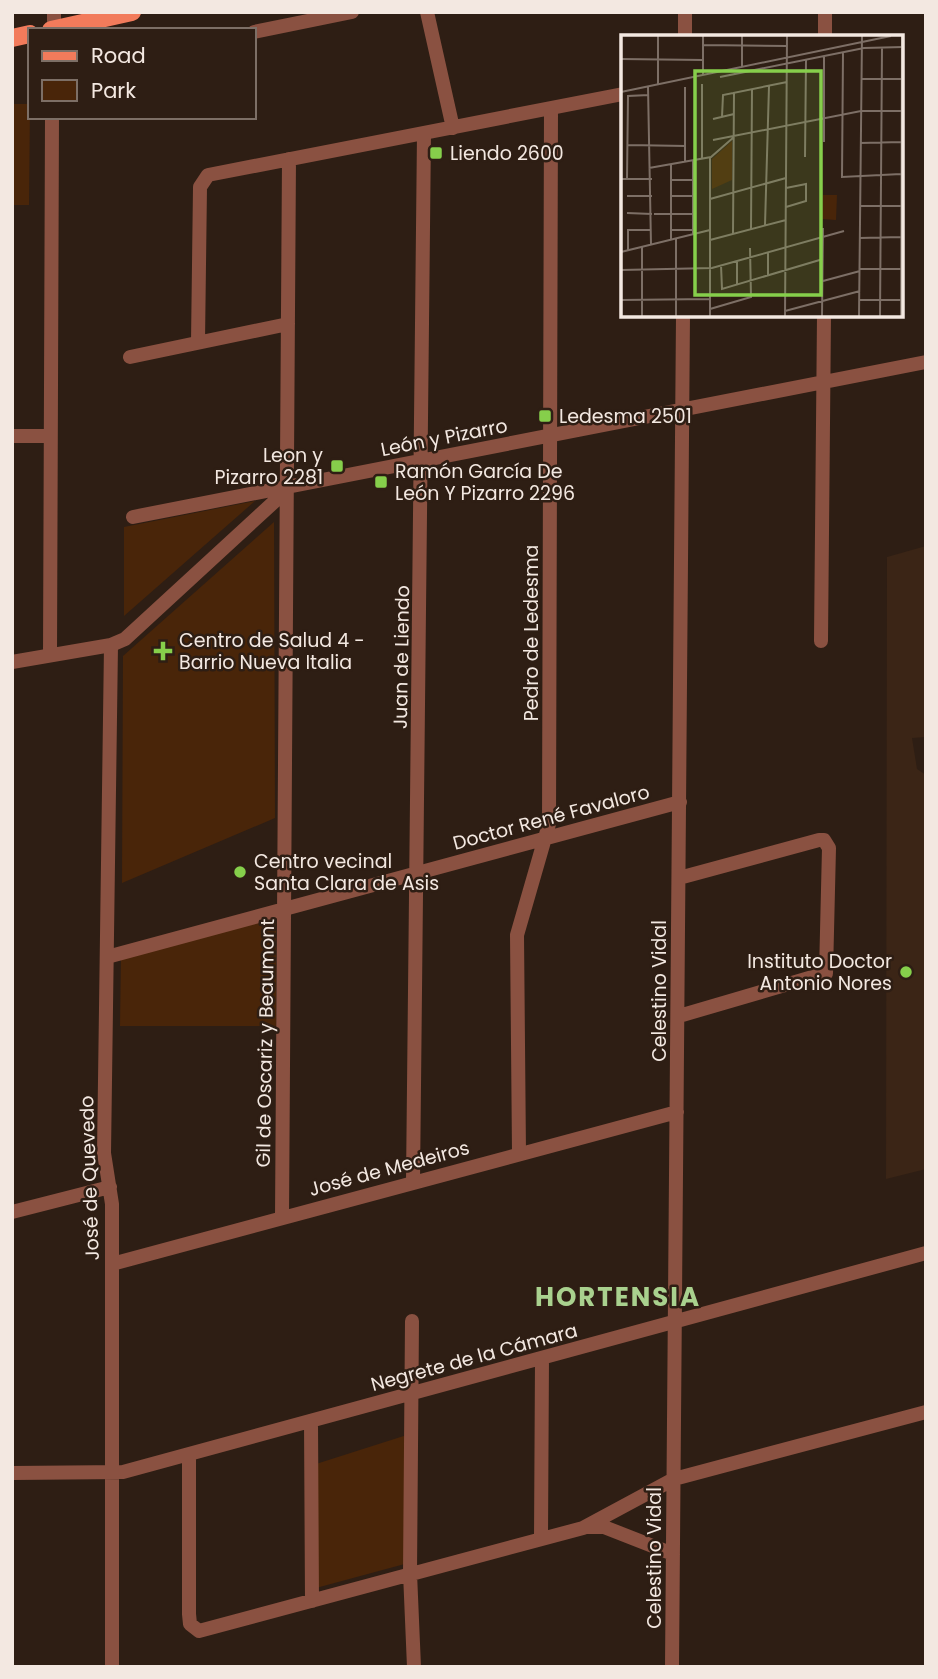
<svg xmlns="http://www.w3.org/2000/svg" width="938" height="1679" font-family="Poppins,sans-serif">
<rect width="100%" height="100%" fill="#2e1e14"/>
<path fill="#3b2516" d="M926 546V737L912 738 917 769 926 775V1169L886 1179 887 557Z"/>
<path fill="#492509" d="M12 104H30L29 205H12Z
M255 501 124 616V527Z
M274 522 275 818 122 883 123 656Z
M276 916V1026H120L121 956Z
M410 1434 412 1562 316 1588V1464Z"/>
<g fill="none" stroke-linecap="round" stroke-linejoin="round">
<path stroke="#8a5141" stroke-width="14" d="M427 12 453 128
M54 29V12
M254 32 352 12
M685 37V12
M825 37V12
M198 342 200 187 208 175 623 94
M130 357 288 324
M12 436H50
M133 517 926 362
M821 641 824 315
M111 645 104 1153 112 1204V1667
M50 655 52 117
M12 662 111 645 125 639 287 490
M679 878 819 840H824L829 848 826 973 679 1016
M107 957 680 802
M519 1153 517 935 549 824 551 108
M413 1181 424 133
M12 1212 110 1187
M282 1218 289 159
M112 1264 677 1112
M412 1321 410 1573 414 1667
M311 1421 312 1601
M189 1455V1614L190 1624 199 1631 583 1528 674 1479 926 1412
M12 1473 123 1472 926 1253
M588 1527H604L673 1554
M541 1538 542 1359
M672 1667 683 315"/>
<path stroke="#f27b5b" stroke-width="18" d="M51 30 132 12
M12 38 30 34"/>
</g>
<g fill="#86cf4b" stroke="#2e1e14" stroke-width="2.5">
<rect x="429" y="146" width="14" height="14" rx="3.5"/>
<rect x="538" y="409" width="14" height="14" rx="3.5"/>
<rect x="330" y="459" width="14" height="14" rx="3.5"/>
<rect x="374" y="475" width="14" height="14" rx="3.5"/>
<path d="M159.5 640.5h7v7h7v7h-7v7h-7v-7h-7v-7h7z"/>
<circle cx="240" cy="872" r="7"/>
<circle cx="906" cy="972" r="7"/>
</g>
<g text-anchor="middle" stroke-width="5" stroke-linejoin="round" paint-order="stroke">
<g font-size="19" fill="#f3e8e1" stroke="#2e1e14" text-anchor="start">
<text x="450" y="160">Liendo 2600</text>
<text x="559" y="423">Ledesma 2501</text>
<text x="323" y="462" text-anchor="end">Leon y<tspan x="323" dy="22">Pizarro 2281</tspan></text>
<text x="395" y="478">Ramón García De<tspan x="395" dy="22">León Y Pizarro 2296</tspan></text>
<text x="179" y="647">Centro de Salud 4 -<tspan x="179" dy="22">Barrio Nueva Italia</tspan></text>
<text x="254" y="868">Centro vecinal<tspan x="254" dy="22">Santa Clara de Asis</tspan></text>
<text x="892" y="968" text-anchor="end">Instituto Doctor<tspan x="892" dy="22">Antonio Nores</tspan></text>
</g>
<g font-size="19" fill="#f3e8e1" stroke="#2e1e14">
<text transform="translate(444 437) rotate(-11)" y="7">León y Pizarro</text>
<text transform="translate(531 633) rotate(-90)" y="7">Pedro de Ledesma</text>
<text transform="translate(401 657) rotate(-89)" y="7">Juan de Liendo</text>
<text transform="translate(551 817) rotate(-15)" y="7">Doctor René Favaloro</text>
<text transform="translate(659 991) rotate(-90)" y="7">Celestino Vidal</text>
<text transform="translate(265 1043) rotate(-89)" y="7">Gil de Oscariz y Beaumont</text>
<text transform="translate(389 1168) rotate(-15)" y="7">José de Medeiros</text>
<text transform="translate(89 1178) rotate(-92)" y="7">José de Quevedo</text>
<text transform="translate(474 1357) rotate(-15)" y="7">Negrete de la Cámara</text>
<text transform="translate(654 1558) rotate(-90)" y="7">Celestino Vidal</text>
</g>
<g font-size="26" font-weight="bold" letter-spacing="2" fill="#a9d18e" stroke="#2e1e14">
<text x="618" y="1306">HORTENSIA</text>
</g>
</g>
<g transform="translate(621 35)">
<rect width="282" height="282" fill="#2e1e14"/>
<path d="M111 106V145L91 154V124ZM202 160H216L215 185 201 184Z" fill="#492509"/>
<path fill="none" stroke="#7d6f66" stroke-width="2" d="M82 10 166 11M222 18 221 142 280 139M0 24 82 25M121 32V1M82 40V1M99 42 243 13 282 12M240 44H281M37 49V1M27 52 30 210M64 52V127M0 57 270 1M101 82 102 60 166 47M92 84 113 79M92 105 240 76H281M203 107V22M239 108 281 107M7 110 65 111M89 122V281M184 122 185 25M81 124V49M72 125V199M28 133 90 122 113 102M0 144H31M6 144 7 61 28 60M50 145H72M6 161H31M50 161H72M89 164 165 143M239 171H281M165 172 185 166V149L165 153M6 178 31 179M33 179H72M144 190 148 51M130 194 131 54M50 195H72M112 199 113 57M239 203 280 202M50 205V129M89 205 165 185M21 212V281M7 216V195H30M0 217 89 195M116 226V250M100 230 101 254 202 224M239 234H280M0 235 91 233 223 196M147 241V218M202 246 239 236M0 265 89 264M239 265H280M89 274 130 262 129 213M164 276 239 256M55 281V204M164 281 166 1M201 281 202 193M238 281 241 1M259 281 261 13M280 281 281 1"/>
<path fill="#86cf4b" fill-opacity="0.15" stroke="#86cf4b" stroke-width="3.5" d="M74 36H200V260H74Z"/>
<rect width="282" height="282" fill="none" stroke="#f3e8e1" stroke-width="3.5"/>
</g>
<rect width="938" height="1679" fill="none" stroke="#f3e8e1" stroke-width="28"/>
<rect x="28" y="28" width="228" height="91" fill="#2e1e14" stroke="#7d6f66" stroke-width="2"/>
<rect x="42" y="51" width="35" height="10" fill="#f27b5b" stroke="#7d6f66" stroke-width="2"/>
<text x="91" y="63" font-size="21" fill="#f3e8e1">Road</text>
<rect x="42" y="80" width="35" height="21" fill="#492509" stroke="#7d6f66" stroke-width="2"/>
<text x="91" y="98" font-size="21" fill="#f3e8e1">Park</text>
</svg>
